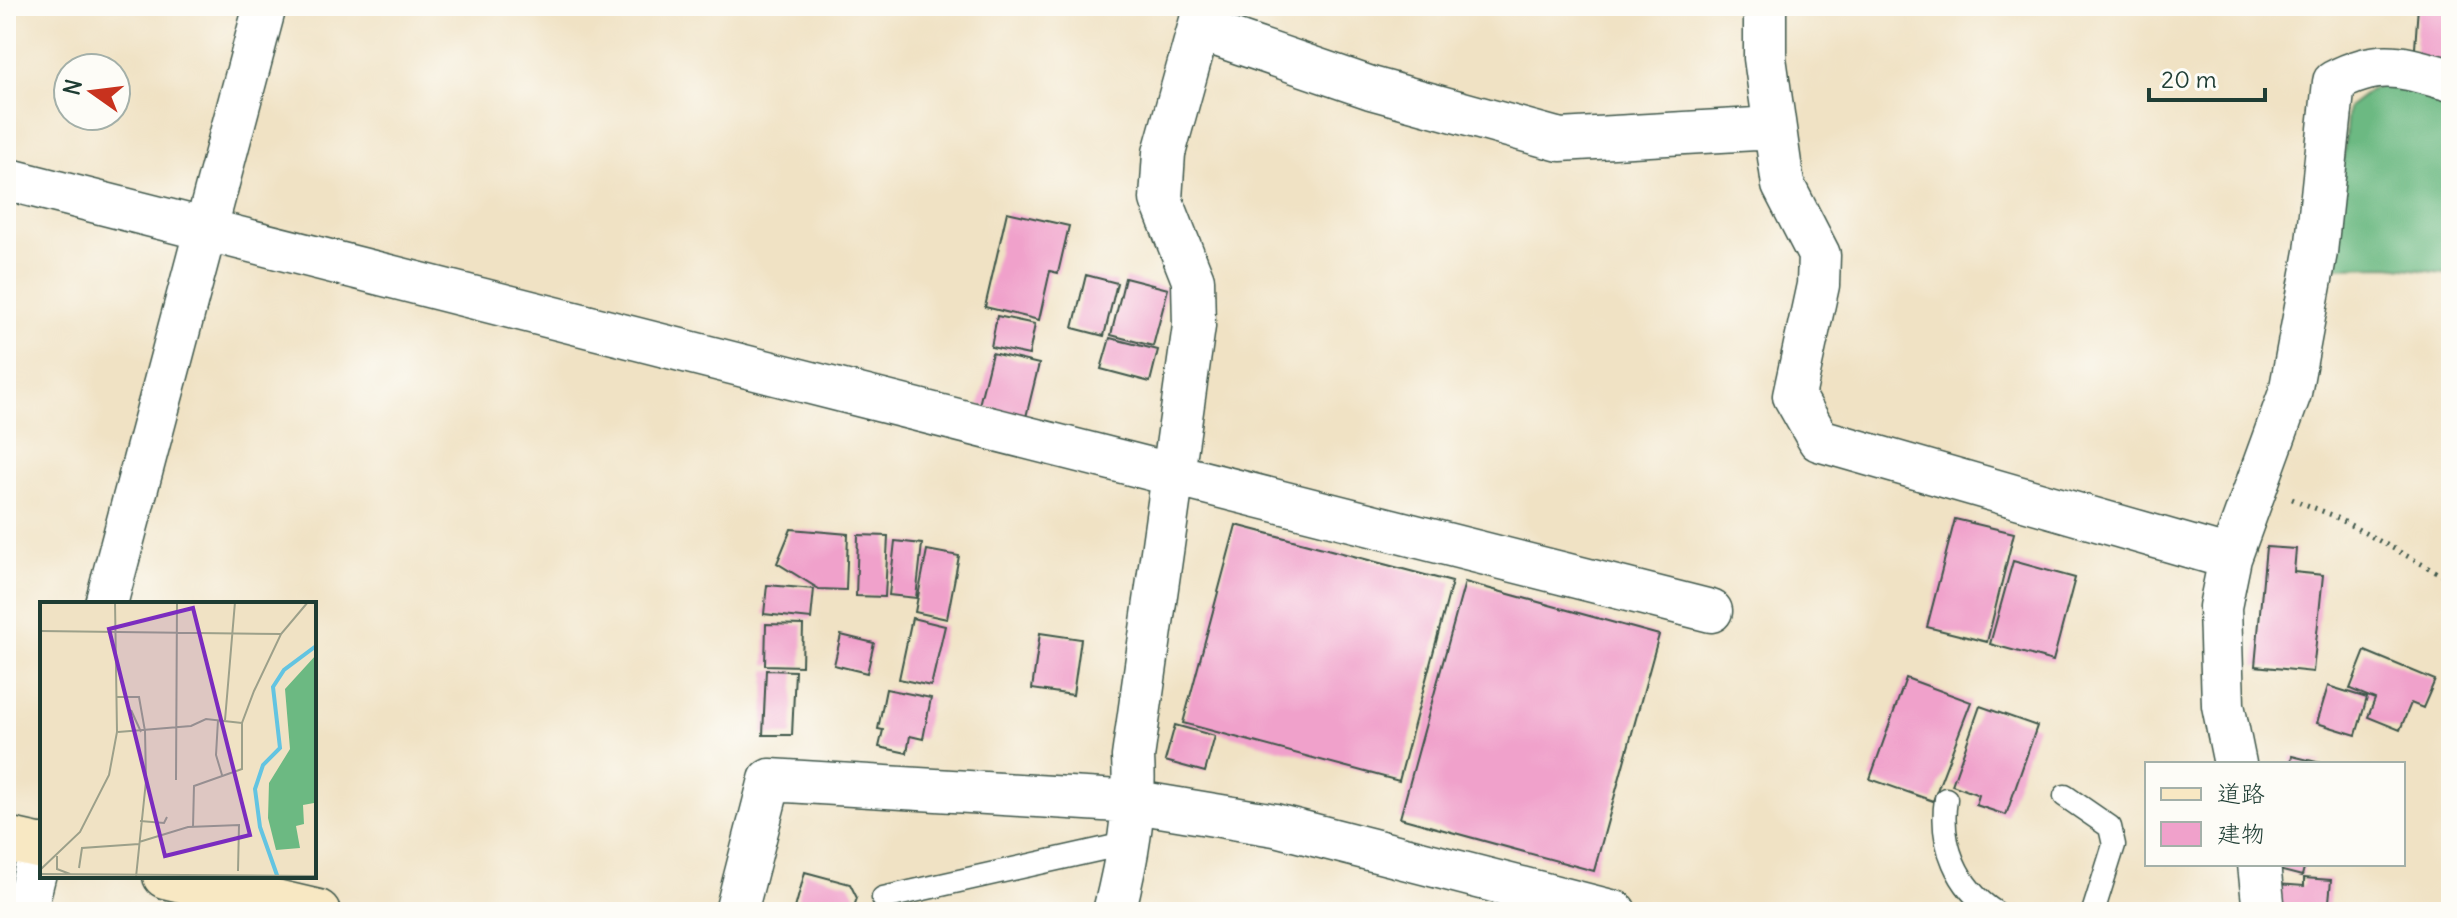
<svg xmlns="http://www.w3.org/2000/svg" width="2457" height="918" font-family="Delius,'Klee One',sans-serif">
<rect width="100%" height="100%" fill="#fdfcf7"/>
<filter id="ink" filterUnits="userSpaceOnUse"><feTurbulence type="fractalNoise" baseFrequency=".0125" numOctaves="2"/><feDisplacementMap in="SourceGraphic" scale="16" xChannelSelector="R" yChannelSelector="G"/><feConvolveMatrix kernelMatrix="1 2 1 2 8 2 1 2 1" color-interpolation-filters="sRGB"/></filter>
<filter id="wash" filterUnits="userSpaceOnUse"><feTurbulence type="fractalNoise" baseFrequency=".006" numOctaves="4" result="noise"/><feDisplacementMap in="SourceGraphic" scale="32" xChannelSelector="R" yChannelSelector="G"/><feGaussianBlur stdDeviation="1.8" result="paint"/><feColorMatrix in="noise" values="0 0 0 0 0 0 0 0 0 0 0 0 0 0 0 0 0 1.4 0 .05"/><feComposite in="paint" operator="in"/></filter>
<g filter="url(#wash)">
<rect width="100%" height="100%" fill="#f0e2c4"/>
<path fill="#6cb982" stroke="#467b5b" stroke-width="2" d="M2405 79 2451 92V274L2389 266 2334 267 2348 107 2373 88Z"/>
<g id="blocks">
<path fill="#f0a1cb" d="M2418 6H2451V65L2414 62Z
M1007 212 1069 226 1058 273 1050 271 1039 320 985 307Z
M1086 275 1117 283 1104 336 1073 328Z
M1125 278 1168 289 1153 346 1111 335Z
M997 316 1035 324 1029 355 991 347Z
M1110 338 1158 350 1150 382 1101 369Z
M992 353 1039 364 1026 417 979 405Z
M1955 519 2014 533 1987 642 1927 627Z
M1236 525 1452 582 1399 781 1183 723Z
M791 529 848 534 846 590 819 589 777 563Z
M858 535 888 536 885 597 856 596Z
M895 541 922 544 916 598 889 595Z
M2266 547 2296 549 2294 572 2323 575 2313 672 2255 666Z
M927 550 959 556 947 619 915 612Z
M2013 561 2075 578 2053 661 1990 644Z
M1465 582 1659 635 1594 871 1400 818Z
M767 585 814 589 811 619 764 614Z
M912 618 945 626 931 686 899 679Z
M766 624 803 625 802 666 765 665Z
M1040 633 1081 639 1073 695 1032 689Z
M841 635 874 643 867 673 834 665Z
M2365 651 2435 680 2423 708 2411 703 2400 730 2368 717 2375 699 2350 689Z
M766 670 795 671 792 735H763Z
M1906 678 1971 702 1933 801 1870 779Z
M2328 686 2367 698 2356 735 2317 723Z
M886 689 931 698 923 739 910 736 907 753 879 747 883 730 878 729Z
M1980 706 2037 726 2006 815 1976 805 1979 795 1952 785Z
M1175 725 1215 736 1205 772 1165 761Z
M2292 756 2321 763V764H2290Z
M2272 864H2305L2302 876 2271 868Z
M805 872 850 884 857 898 852 912H794Z
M2304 878 2331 880 2328 912H2274L2276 884 2304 886Z"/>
</g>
</g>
<g filter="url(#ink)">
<use href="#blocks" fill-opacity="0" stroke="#3e564a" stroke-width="2"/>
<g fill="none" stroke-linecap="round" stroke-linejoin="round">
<defs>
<path id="service" d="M2065 796 2110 827 2114 845 2093 912
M1946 799C1939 844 1957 887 1995 912
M883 898 1129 843"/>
<path id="minor" d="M1765 6V58L1783 185 1819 255 1818 285 1794 396 1819 440 2230 558
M1199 29 1371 88 1560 140 1774 128
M6 179 1711 611
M106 604 265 6
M2235 764 2223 705 2220 607 2230 558 2290 393 2316 252 2334 82C2382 57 2402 67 2451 80
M2259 864 2264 912
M25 912 42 845
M736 912 770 780 1136 802 1275 825 1615 912
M1114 912C1127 860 1136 812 1133 757L1194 326 1193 280 1161 199 1164 153 1205 6"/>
<path id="secondary" d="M6 839 42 847
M165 876 318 912"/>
</defs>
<use href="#service" stroke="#3e564a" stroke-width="25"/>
<use href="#minor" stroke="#3e564a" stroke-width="45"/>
<use href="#secondary" stroke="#3e564a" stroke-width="47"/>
<path stroke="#3e564a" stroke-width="5" stroke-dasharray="2 6" stroke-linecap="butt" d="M2292 499 2332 515 2451 580"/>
<use href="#service" stroke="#fff" stroke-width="22"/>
<use href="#minor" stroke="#fff" stroke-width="42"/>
<use href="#secondary" stroke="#f8e8c3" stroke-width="44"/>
</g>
</g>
<g transform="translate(40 602)">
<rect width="276" height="276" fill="#f0e2c4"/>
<path d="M276 53V192L274 201 263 203 264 222 256 224 260 246 236 248 228 216 229 181 250 147 245 87Z" fill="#6cb982"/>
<path fill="none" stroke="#63c4e1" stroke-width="4" d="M238 276 220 225 215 187 223 163 240 146 233 85 244 68 276 44"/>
<path fill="none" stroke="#9ca08a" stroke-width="2" d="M0 29 241 32M77 95H99L105 129 106 179 96 275M91 108 101 130M178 118 176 153 182 173M185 118 195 0M78 130 151 124 166 117 202 121M136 178 137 0M100 219 124 221 127 215M153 225 154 184 202 167V121L214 89 241 32 268 0M99 240 148 225 199 223 198 269M17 254V267L30 272M39 266 42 246 99 242M0 268 40 230 69 173 77 130 75 0M0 272 276 274"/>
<path fill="#7b2cbf" fill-opacity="0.15" stroke="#7b2cbf" stroke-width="4" d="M153 6 210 233 125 254 69 27Z"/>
<rect width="276" height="276" fill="none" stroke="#1f3d34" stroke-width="4"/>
</g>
<rect width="2457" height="918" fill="none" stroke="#fdfcf7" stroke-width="32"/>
<rect x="2145" y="762" width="260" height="104" fill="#fdfcf7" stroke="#a4b0a9" stroke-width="2"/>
<rect x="2161" y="788" width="40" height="12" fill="#f8e8c3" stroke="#a4b0a9" stroke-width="2"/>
<text x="2217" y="802" font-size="24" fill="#1f3d34">道路</text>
<rect x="2161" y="822" width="40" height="24" fill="#f0a1cb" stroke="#a4b0a9" stroke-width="2"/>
<text x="2217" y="842" font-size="24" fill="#1f3d34">建物</text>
<g transform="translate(92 92) rotate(284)"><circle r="38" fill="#fdfcf7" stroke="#a4b0a9" stroke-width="2"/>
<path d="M0-6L14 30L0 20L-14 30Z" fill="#c8321e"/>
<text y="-12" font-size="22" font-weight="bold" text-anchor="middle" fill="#1f3d34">N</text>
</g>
<path d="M2149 88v12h116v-12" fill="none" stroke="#1f3d34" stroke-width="4"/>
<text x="2161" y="88" font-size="24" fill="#1f3d34" stroke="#fdfcf7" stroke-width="6" paint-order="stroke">20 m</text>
</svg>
